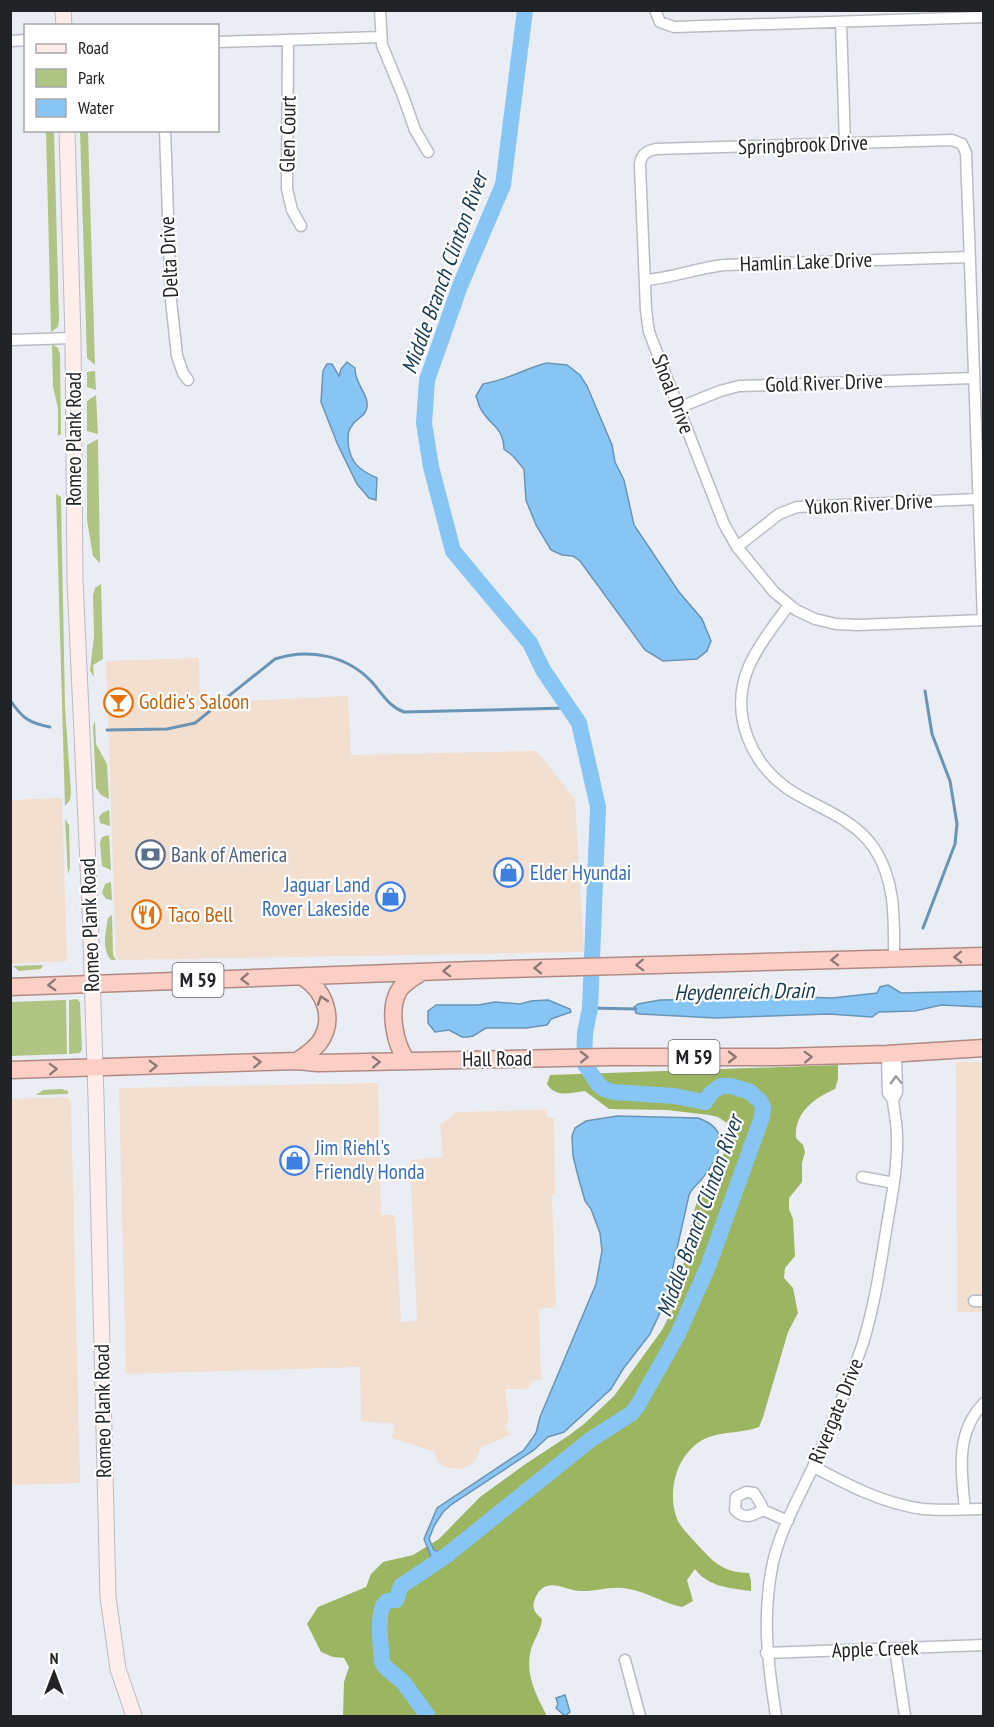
<svg xmlns="http://www.w3.org/2000/svg" width="994" height="1727" font-family="'PT Sans Narrow',sans-serif">
<rect width="100%" height="100%" fill="#eaedf3"/>
<path fill="#f3dfd0" d="M199 658 200 703 348 696 351 755 537 751 575 799 584 952 119 960 116 954 106 661Z
M62 798 67 961 11 964V800Z
M956 1062H983V1312H957Z
M378 1083 381 1215H395L401 1322 417 1321 410 1160 443 1157 440 1125 457 1112 546 1110 547 1118H554L555 1194 552 1195 556 1307 539 1309 541 1380H534L526 1389H505L509 1420 505 1427 510 1435 480 1448 477 1458 471 1465 461 1469 448 1468 437 1462 435 1452 392 1438 395 1424 361 1421 360 1367 126 1374 119 1090 121 1088Z
M68 1097 71 1102 80 1483 11 1485V1099Z"/>
<path fill="#b0c584" d="M46 131H54L59 320 58 327 51 332Z
M80 131H88L95 365 87 358Z
M52 344 58 348 60 354 61 434 58 436V408L53 387Z
M95 371 96 390 87 387V372Z
M96 395 98 434 87 431V401Z
M98 439 100 563 93 556 87 520V445Z
M56 494 61 497 65 707 71 792 70 800 65 806Z
M101 584 103 659 93 665 94 677 90 671 94 636 93 595 95 588Z
M95 721 96 744 107 764 109 799 101 795 96 788 93 726Z
M109 810 110 826 100 823 99 817 102 813Z
M65 819 69 825 70 868 68 874Z
M109 835 111 870 102 866 100 843 102 837Z
M111 882 112 900 106 899 102 893 105 884Z
M112 915 113 955 116 960H111C101 948 106 932 108 918Z
M43 965 41 969 19 971 13 966Z
M77 999 80 1002 82 1050 79 1053 69 1054V1000Z
M66 1000 67 1054 11 1056V1002Z
M61 1089 68 1091V1094L36 1095 43 1090Z"/>
<path fill="#9cb560" d="M838 1065V1079L835 1089C814 1098 794 1113 796 1138L803 1145 805 1152 802 1163V1182L789 1198V1209L793 1219 795 1256 785 1268 784 1278 793 1288 798 1313 788 1332 763 1417 759 1427C734 1436 710 1428 690 1450 674 1467 669 1494 676 1516 679 1526 688 1534 695 1542 713 1561 720 1572 749 1573L751 1581V1591C730 1588 708 1587 695 1569L687 1580 693 1601 682 1607C663 1603 647 1592 629 1589 613 1585 598 1591 583 1591 566 1592 545 1573 535 1599 531 1608 535 1613 542 1619 541 1632 532 1641 530 1654 526 1677 537 1697 547 1716H343L344 1682 349 1667 344 1658 333 1657 321 1652 307 1624 318 1607 366 1587 371 1574 383 1562 413 1555 439 1539 480 1497 524 1465 568 1436 584 1424 614 1396 662 1330 675 1305 682 1279 685 1249 695 1208 698 1199 721 1162 728 1139 727 1123 718 1117 709 1115 667 1110 609 1109 585 1091C570 1093 556 1098 547 1084L550 1075Z"/>
<path fill="#87c5f4" stroke="#6994b6" stroke-width="1.5" d="M347 362 355 368C354 383 369 394 367 407 366 416 357 418 353 424 348 430 348 434 348 441 349 462 359 470 377 478L376 500 369 498 357 484 337 443 321 402 323 371 327 364H332L339 376 341 369Z
M547 363 567 365 580 375 587 386 612 445 615 462 624 480 634 525 679 592 702 619 711 641 707 651 697 659 663 661 645 650 580 561 573 556 562 555 551 550 536 525 526 500 524 469 513 456 504 449C503 427 492 427 482 411 479 407 478 401 476 396L483 384C508 380 523 369 547 363Z
M888 985 901 993 983 991V1007L941 1005 915 1011 879 1012 872 1017 829 1014 716 1018 640 1014 636 1013 634 1007 638 1004 660 1000 729 999 777 996 832 998 877 993 880 987Z
M548 1000 570 1009 571 1012 551 1019 547 1025 526 1028H486L473 1036 468 1037H462L449 1030 435 1032 428 1023V1011L436 1005H478L495 1002 520 1004 531 1001Z
M617 1116 698 1118C734 1130 719 1158 701 1180 697 1185 692 1188 689 1195L665 1302 650 1334 623 1369 611 1389 564 1432 548 1437 534 1450 452 1504 443 1512 434 1526 429 1539 434 1550 447 1555 435 1566 424 1539 437 1508 524 1450 536 1433 540 1417 596 1284 602 1251 600 1233 591 1209 585 1201 578 1176 573 1156 572 1136 575 1128 586 1121Z
M565 1695 570 1712 565 1716 556 1708 558 1704 556 1698Z"/>
<g fill="none" stroke-linecap="round" stroke-linejoin="round">
<path stroke="#6994b6" stroke-width="3" d="M10 700C22 718 29 723 50 727
M107 730 167 729 195 723 275 659C308 648 346 655 371 681 382 693 388 706 404 712L567 708
M923 928 955 844 957 824 950 781 932 734 925 691
M590 1008 636 1009"/>
<path stroke="#87c5f4" stroke-width="16" d="M428 1716 403 1682 385 1667 382 1662C381 1650 376 1609 386 1602 389 1600 393 1600 396 1600L401 1586 447 1555 590 1440 632 1413 638 1405 678 1334 709 1264 762 1117 763 1107 760 1101 750 1092 731 1086H721L711 1093 705 1102 674 1096 613 1092 604 1089 598 1084 584 1063 585 1033 590 1008 598 807 579 723 543 670 530 643 453 551 431 467 424 423 427 380 460 286 503 185 525 10"/>
<defs>
<path id="minor" d="M380 10 382 45 403 96 415 130 428 152
M655 10 660 22 674 27 984 17
M841 22 845 143
M288 40 287 189 292 210 301 226
M10 41 26 40
M218 42 380 37
M165 130 171 300 177 356 183 373 188 380
M645 280C672 278 697 268 724 265L970 257
M10 340 73 338
M678 408 720 391 739 386 974 378
M737 547 779 514 797 507 978 499
M789 605C775 624 759 644 749 666 728 715 752 768 796 794 824 810 856 821 874 848 896 881 894 920 894 958
M983 620 966 153 962 144 952 140 656 149C646 151 640 155 640 166L646 310 649 332 724 524 737 547 774 592 796 610 815 619 836 624 858 625 984 620
M887 1054 888 1093 893 1100 897 1092 896 1054
M862 1177 894 1183
M974 1301H984
M814 1467C848 1485 884 1504 923 1509 943 1511 963 1509 984 1509
M965 1509C961 1472 955 1432 984 1403
M763 1510C752 1516 745 1520 735 1510L736 1497 746 1492 754 1493 761 1504 763 1510 788 1521
M895 1649 905 1716
M766 1653 984 1645
M625 1660 640 1716
M776 1716C768 1664 762 1620 772 1567 780 1526 805 1488 821 1449 836 1414 851 1379 863 1343 874 1307 880 1269 886 1231 891 1200 898 1168 897 1136 897 1124 894 1112 893 1100"/>
<path id="secondary" d="M63 10 64 26
M67 130 73 338 75 581 90 909 96 1098 108 1597 118 1669 134 1716"/>
<path id="trunk" d="M10 987 473 970 984 956
M297 1061C305 1056 313 1050 319 1043 336 1020 325 991 303 977
M407 1061C395 1045 387 1008 400 989 405 982 414 977 422 972
M10 1070 297 1061 318 1063 611 1057H778L887 1054 984 1048"/>
</defs>
<use href="#minor" stroke="#b9bcc2" stroke-width="13"/>
<use href="#secondary" stroke="#b9bcc2" stroke-width="17"/>
<use href="#trunk" stroke="#b08b85" stroke-width="19"/>
<use href="#minor" stroke="#fff" stroke-width="10"/>
<use href="#secondary" stroke="#feedea" stroke-width="15"/>
<use href="#trunk" stroke="#fccfc6" stroke-width="16"/>
</g>
<defs><path id="oneway-chevron" d="M-2-3.5L2.5 0L-2 3.5" fill="none" stroke-width="1.6" stroke-linecap="round" stroke-linejoin="round" transform="scale(1.5)"/></defs>
<g stroke="#8f7976">
<use href="#oneway-chevron" transform="translate(958 957) rotate(179)"/>
<use href="#oneway-chevron" transform="translate(835 960) rotate(178)"/>
<use href="#oneway-chevron" transform="translate(640 965) rotate(178)"/>
<use href="#oneway-chevron" transform="translate(538 968) rotate(179)"/>
<use href="#oneway-chevron" transform="translate(447 971) rotate(178)"/>
<use href="#oneway-chevron" transform="translate(245 979) rotate(178)"/>
<use href="#oneway-chevron" transform="translate(52 985) rotate(177)"/>
<use href="#oneway-chevron" transform="translate(322 1000) rotate(-109)"/>
<use href="#oneway-chevron" transform="translate(584 1057) rotate(-1)"/>
<use href="#oneway-chevron" transform="translate(732 1057)"/>
<use href="#oneway-chevron" transform="translate(808 1057) rotate(-2)"/>
<use href="#oneway-chevron" transform="translate(257 1062) rotate(-2)"/>
<use href="#oneway-chevron" transform="translate(376 1062) rotate(-2)"/>
<use href="#oneway-chevron" transform="translate(153 1066) rotate(-2)"/>
<use href="#oneway-chevron" transform="translate(53 1069) rotate(-2)"/>
</g>
<use stroke="#9c9c9d" href="#oneway-chevron" transform="translate(896 1080) rotate(-92)"/>
<defs>
<symbol id="bar-ring" viewBox="-11 -11 22 22"><circle r="9.5" fill="#fff" stroke="#e8710a" stroke-width="1.5"/><path d="M-6-5H6L.8 .8V4.5H3.5V6h-7V4.5H-.8V.8Z" fill="#e8710a"/></symbol>
<symbol id="bank-ring" viewBox="-11 -11 22 22"><circle r="9.5" fill="#fff" stroke="#5c6f8a" stroke-width="1.5"/><path d="M-6-4H6V4H-6ZM0-2.3a2.3 2.3 0 1 0 0 4.6a2.3 2.3 0 1 0 0-4.6Z" fill="#5c6f8a"/></symbol>
<symbol id="shop-ring" viewBox="-11 -11 22 22"><circle r="9.5" fill="#fff" stroke="#3f7fe0" stroke-width="1.5"/><path d="M-5-2.5h2.3a2.7 3.5 0 0 1 5.4 0H5L5.5 6h-11ZM-1.5-2.5h3a1.5 2.3 0 0 0-3 0Z" fill="#3f7fe0"/></symbol>
<symbol id="restaurant-ring" viewBox="-11 -11 22 22"><circle r="9.5" fill="#fff" stroke="#e8710a" stroke-width="1.5"/><path d="M-5-6h1v4h1v-4h1v4h1v-4h1v5L-1.5 .5V6h-2V.5L-5-1ZM5-6V6H3V1.5H1.5Q1.5-4 5-6Z" fill="#e8710a"/></symbol>
</defs>
<g fill-rule="evenodd">
<use href="#bar-ring" x="102" y="686" width="33" height="33"/>
<use href="#bank-ring" x="134" y="838" width="33" height="33"/>
<use href="#shop-ring" x="492" y="856" width="33" height="33"/>
<use href="#shop-ring" x="374" y="880" width="33" height="33"/>
<use href="#restaurant-ring" x="130" y="898" width="33" height="33"/>
<use href="#shop-ring" x="278" y="1144" width="33" height="33"/>
</g>
<g text-anchor="middle" stroke-width="4.5" stroke-linejoin="round" paint-order="stroke">
<g fill="#fff" stroke="#646567" stroke-width="1.5">
<rect x="172.5" y="963" width="51" height="34" rx="4.5"/>
<rect x="668.5" y="1040" width="51" height="34" rx="4.5"/>
</g>
<g font-size="20" font-weight="bold" fill="#222326">
<text x="198" y="987">M 59</text>
<text x="694" y="1064">M 59</text>
</g>
<g font-size="21" fill="#222326" stroke="#fff">
<text transform="translate(288 134) rotate(-89)" y="7">Glen Court</text>
<text transform="translate(803 145) rotate(-2)" y="7">Springbrook Drive</text>
<text transform="translate(169 257) rotate(-93)" y="7">Delta Drive</text>
<text transform="translate(806 262) rotate(-2)" y="7">Hamlin Lake Drive</text>
<text transform="translate(824 383) rotate(-2)" y="7">Gold River Drive</text>
<text transform="translate(673 394) rotate(69)" y="7">Shoal Drive</text>
<text transform="translate(74 439) rotate(-90)" y="7">Romeo Plank Road</text>
<text transform="translate(869 504) rotate(-3)" y="7">Yukon River Drive</text>
<text transform="translate(90 925) rotate(-92)" y="7">Romeo Plank Road</text>
<text transform="translate(497 1059) rotate(-1)" y="7">Hall Road</text>
<text transform="translate(103 1411) rotate(-91)" y="7">Romeo Plank Road</text>
<text transform="translate(836 1411) rotate(-68)" y="7">Rivergate Drive</text>
<text transform="translate(875 1649) rotate(-2)" y="7">Apple Creek</text>
</g>
<g font-size="21" fill="#c56008" stroke="#fff" text-anchor="start">
<text x="139" y="709">Goldie's Saloon</text>
<text x="168" y="922">Taco Bell</text>
</g>
<g font-size="21" fill="#4e5e75" stroke="#fff" text-anchor="start">
<text x="171" y="862">Bank of America</text>
</g>
<g font-size="21" fill="#366cbe" stroke="#fff" text-anchor="start">
<text x="530" y="880">Elder Hyundai</text>
<text x="370" y="892" text-anchor="end">Jaguar Land<tspan x="370" dy="24">Rover Lakeside</tspan></text>
<text x="315" y="1155">Jim Riehl's<tspan x="315" dy="24">Friendly Honda</tspan></text>
</g>
<g font-size="22" font-style="italic" fill="#173a52" stroke="#fff">
<text transform="translate(444 273) rotate(-70)" y="8">Middle Branch Clinton River</text>
<text transform="translate(744 991) rotate(-1)" y="8">Heydenreich Drain</text>
<text transform="translate(699 1216) rotate(-70)" y="8">Middle Branch Clinton River</text>
</g>
</g>
<rect width="994" height="1727" fill="none" stroke="#222326" stroke-width="24"/>
<rect x="24" y="24" width="195" height="108" fill="#ffffff" stroke="#a7a7a8" stroke-width="1.5"/>
<rect x="36" y="44" width="30" height="9" fill="#feedea" stroke="#a7a7a8" stroke-width="1.5"/>
<text x="78" y="54" font-size="18" fill="#222326">Road</text>
<rect x="36" y="69" width="30" height="18" fill="#b0c584" stroke="#a7a7a8" stroke-width="1.5"/>
<text x="78" y="84" font-size="18" fill="#222326">Park</text>
<rect x="36" y="99" width="30" height="18" fill="#87c5f4" stroke="#a7a7a8" stroke-width="1.5"/>
<text x="78" y="114" font-size="18" fill="#222326">Water</text>
<g transform="translate(54 1673)" stroke="#ffffff" stroke-width="4.5" paint-order="stroke">
<path d="M0-4.5L10 22L0 15L-10 22Z" fill="#222326"/>
<text y="-9" font-size="16" font-weight="bold" text-anchor="middle" fill="#222326">N</text>
</g>
</svg>
